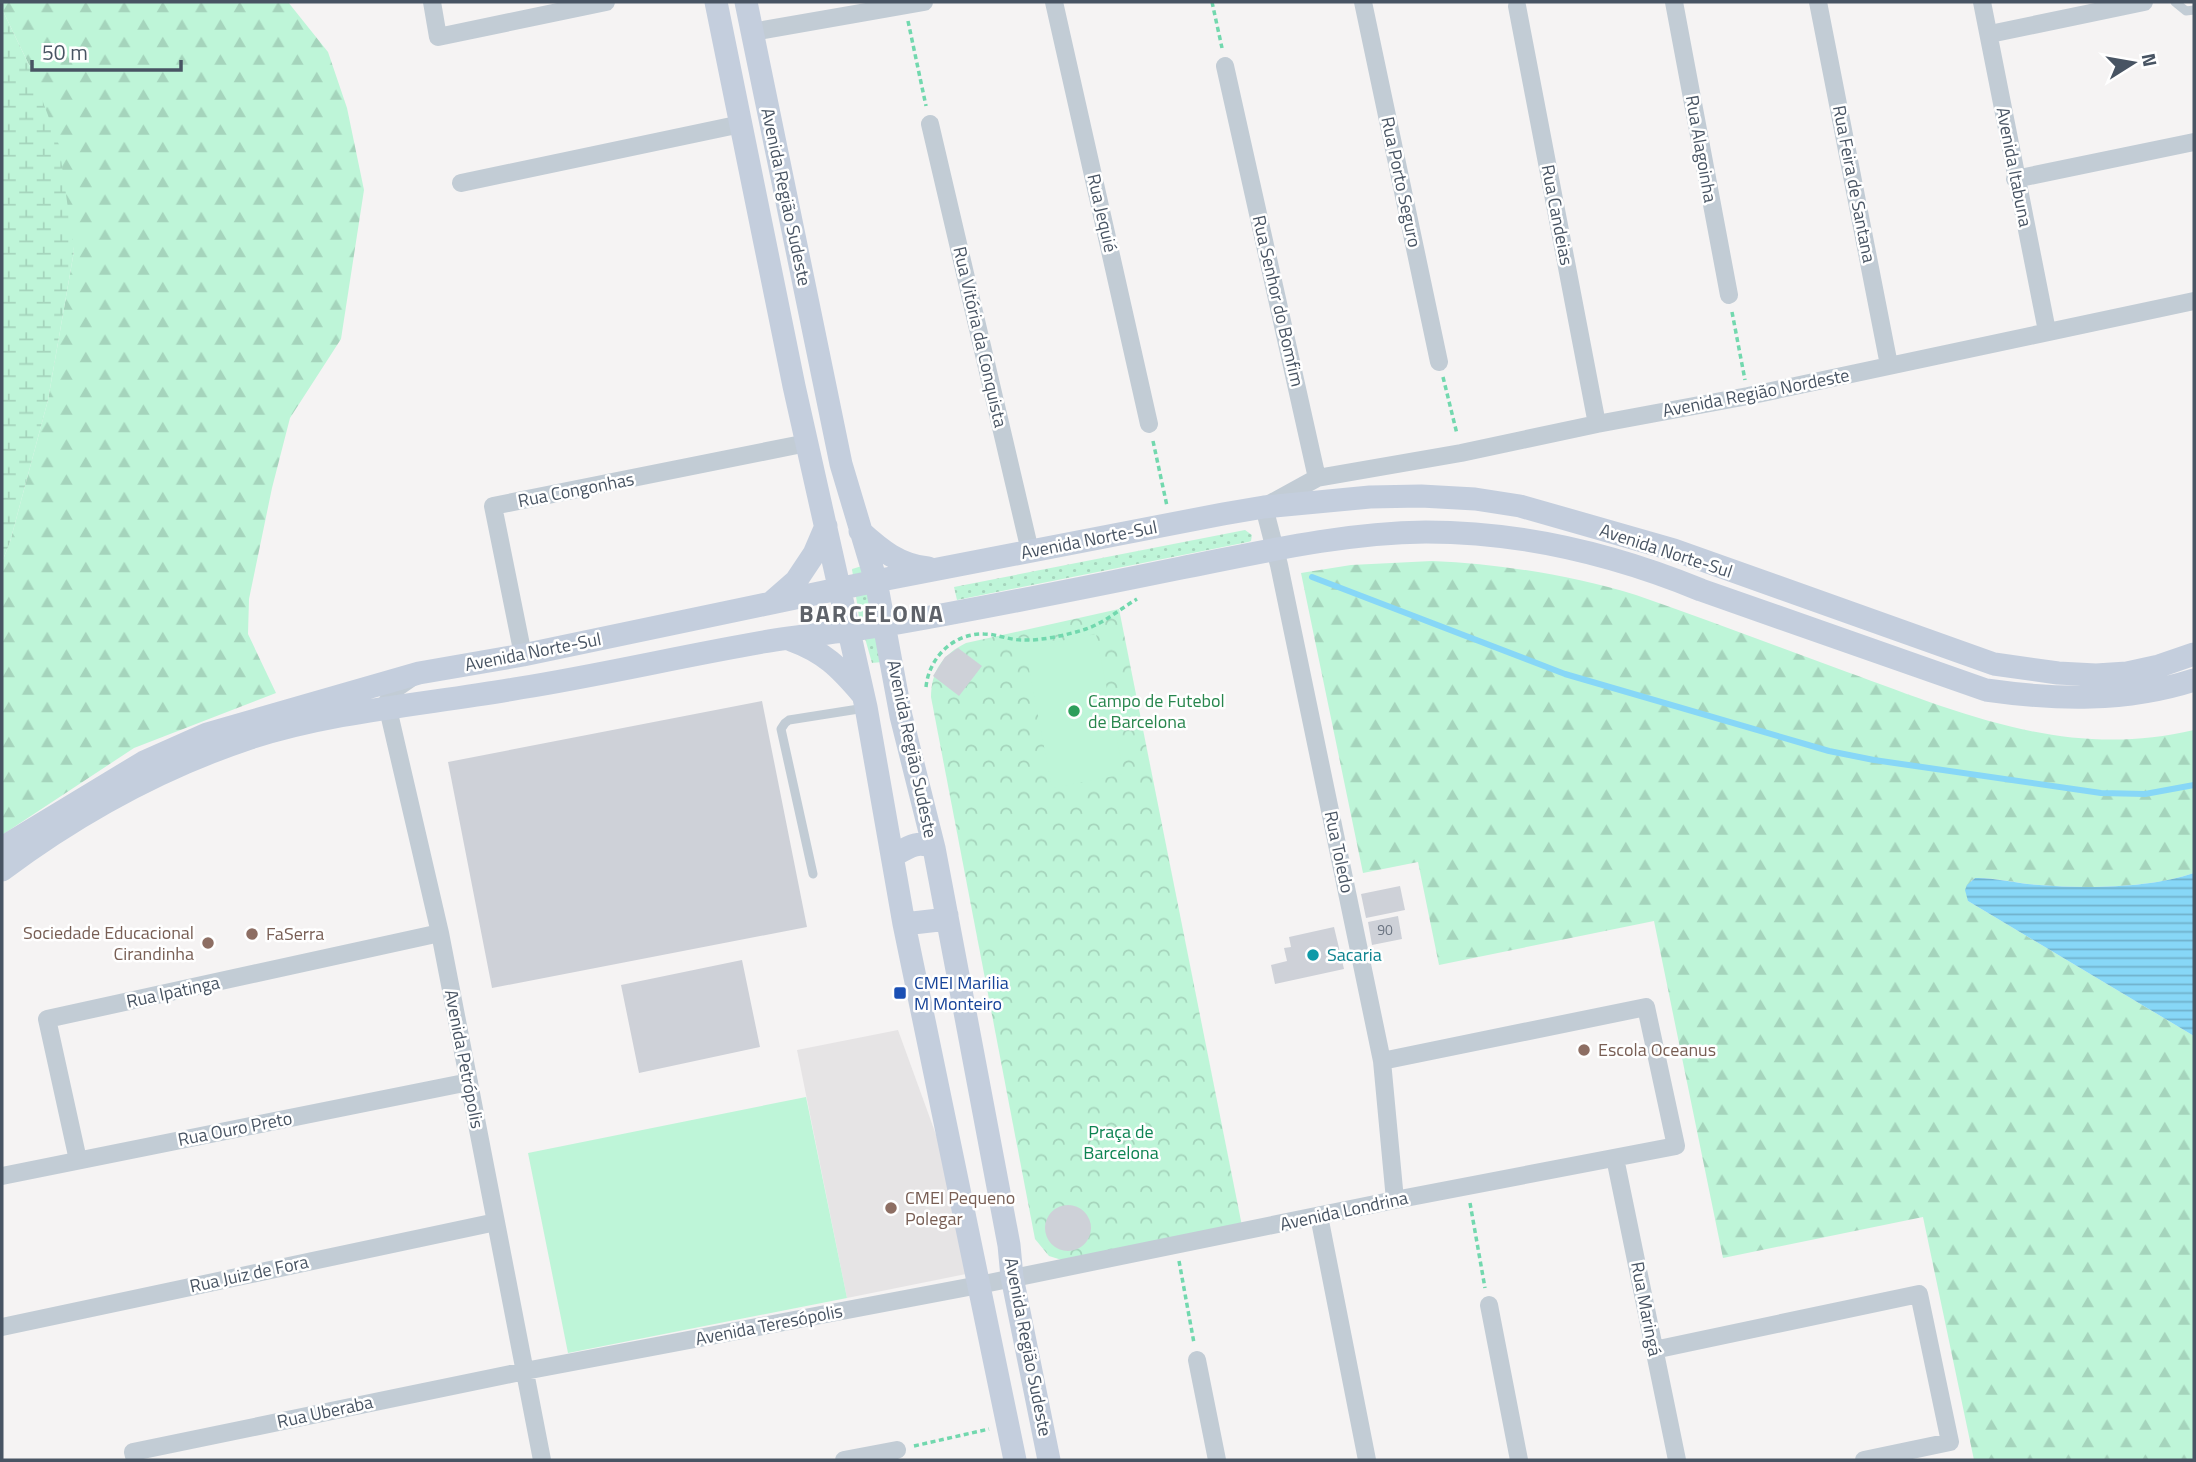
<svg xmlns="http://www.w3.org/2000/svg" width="2196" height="1462" font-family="'Titillium Web',sans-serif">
<defs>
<pattern id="grass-dots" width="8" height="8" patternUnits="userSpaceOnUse" patternTransform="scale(1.75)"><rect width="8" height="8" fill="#bef5d8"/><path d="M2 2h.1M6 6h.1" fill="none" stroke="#a5d4bc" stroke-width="1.8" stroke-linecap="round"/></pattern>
<pattern id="forest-firs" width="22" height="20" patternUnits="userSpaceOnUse" patternTransform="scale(1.75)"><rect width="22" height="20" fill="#bef5d8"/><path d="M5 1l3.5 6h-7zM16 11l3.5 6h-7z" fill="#a5d4bc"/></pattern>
<pattern id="wetland-marsh" width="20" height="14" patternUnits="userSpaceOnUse" patternTransform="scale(1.75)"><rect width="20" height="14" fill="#bef5d8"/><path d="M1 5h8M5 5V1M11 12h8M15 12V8" fill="none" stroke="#a5d4bc"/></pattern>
<pattern id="park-crowns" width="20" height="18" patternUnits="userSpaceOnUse" patternTransform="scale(1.75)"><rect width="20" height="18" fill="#bef5d8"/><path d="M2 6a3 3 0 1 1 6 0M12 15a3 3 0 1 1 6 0" fill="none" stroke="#a5d4bc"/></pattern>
<pattern id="water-rules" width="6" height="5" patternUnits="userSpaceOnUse" patternTransform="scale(1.75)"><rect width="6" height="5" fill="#87d7f7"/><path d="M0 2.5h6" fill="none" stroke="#70b1cc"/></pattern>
</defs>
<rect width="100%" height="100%" fill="#f5f3f3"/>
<path fill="#e6e4e5" d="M898 1030 939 1143 966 1274 847 1298 797 1050Z"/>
<path fill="url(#grass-dots)" d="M1245 530 1252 535 1251 541 1248 542 957 600 954 587Z
M862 566 882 662 872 663 859 617 852 569Z"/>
<path fill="url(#forest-firs)" d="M2 2H288L328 52 347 108 364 190 341 339 290 418 272 488 249 599 248 634 276 693 134 748 2 835V562L10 542 48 400 74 251 30 67 2 9Z
M1432 561C1502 564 1569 575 1636 595 1707 620 1777 646 1847 672 1963 714 2068 760 2194 730V873C2151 888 2086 889 2039 885 2021 884 1993 877 1975 878L1971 881 1968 901 2194 1036V1460H1974L1923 1217 1723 1258 1654 921 1439 965 1418 862 1363 873 1301 573 1351 565Z"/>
<path fill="url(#wetland-marsh)" d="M2 9 30 67 59 145 74 251 48 400 10 542 2 562Z"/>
<path fill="url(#park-crowns)" d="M1119 609 1242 1226 1065 1261 1049 1256 1035 1239 931 697C931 671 943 654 966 643Z"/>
<path fill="#bef5d8" d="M1096 634 1124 774 1052 788 1025 648Z
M806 1097 847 1298 568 1353 528 1153Z"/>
<path fill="url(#water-rules)" d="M2194 873V1036L1968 901 1965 890 1967 885 1975 878C1991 877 2021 884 2039 885 2086 889 2151 888 2194 873Z"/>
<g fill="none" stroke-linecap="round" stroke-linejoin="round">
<path stroke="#87d7f7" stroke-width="6" d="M1312 577 1565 674 1829 751 1874 760 2101 793 2145 794 2194 785"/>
</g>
<path fill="#ced1d8" d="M958 648 982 666 959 696 933 676 945 657Z
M762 701 807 927 492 988 448 762Z
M1400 886 1405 910 1366 918 1361 894Z
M1398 916 1402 939 1372 945 1368 922Z
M1334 927 1344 969 1275 984 1271 965 1287 961 1284 948 1291 947 1289 937Z
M742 960 760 1047 639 1073 621 985Z
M1045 1228a23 23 0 1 1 46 0a23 23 0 1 1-46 0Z"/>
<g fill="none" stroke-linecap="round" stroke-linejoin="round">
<path stroke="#72d8ae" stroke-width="3.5" stroke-dasharray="5 3.5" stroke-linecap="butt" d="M1212 2 1222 48
M908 21 926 106
M1732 312 1745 380
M1443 377 1457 434
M1153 441 1167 506
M926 687C929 657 954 633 984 634 997 634 1009 640 1022 640 1041 641 1067 635 1086 629 1104 623 1120 609 1137 599
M1470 1203 1485 1288
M1179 1261 1194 1343
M914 1446 989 1429"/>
<path stroke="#c2ccd5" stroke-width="9" d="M2175 2 2186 11 2194 10
M813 874 781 729 785 723 789 720 865 708"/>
<path stroke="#c2ccd5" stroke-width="18" d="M432 2 438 37 606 2
M1054 2 1149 424
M1363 2 1439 362
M1674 2 1729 295
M1818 2 1889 365
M1982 2 2047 331
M1517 6 1597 424
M752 32 924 2
M1990 34 2144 2
M1225 66 1317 478
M930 124 1030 551
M2015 179 2194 142
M461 183 741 124
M523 655 493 506 807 443
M411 678 398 687 387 702 388 709 440 933 542 1460
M1615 1158 1677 1460
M78 1160 47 1019 440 933
M2 1176 469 1082
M1395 1200 1382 1061 1279 565 1264 507 1317 478 1461 453 1597 424 1748 396 2194 301
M1319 1216 1367 1460
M1489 1305 1519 1460
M2 1327 496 1222
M1654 1350 1919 1294 1950 1442 1864 1460
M1197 1360 1217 1460
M135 1460 133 1452 525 1371 979 1285 1395 1200 1676 1146 1646 1007 1382 1061
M844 1460 897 1450"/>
<path stroke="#c4cedd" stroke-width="23" d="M716 2 794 386 866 707 904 924 1015 1460
M746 2 841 464 876 581 901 716 934 848 1009 1245 1012 1277 1049 1460
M860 531C881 550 899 565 928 568
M772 602 796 581 814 554 826 526
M791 640C824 652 839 667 862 694
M2 848 144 762 207 734 419 673 523 655 876 581 1223 514 1264 507 1370 497 1421 496 1475 499 1520 506 1674 550 1994 664 2058 673 2096 675 2127 673 2159 666 2194 654
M893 856C907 848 918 839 934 848
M2 870C77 814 160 768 250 738 337 710 431 704 520 688 601 675 682 656 763 642 804 635 845 632 886 625 985 608 1083 588 1181 568 1262 552 1342 533 1426 532 1521 532 1613 554 1701 590L1986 690C2056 700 2126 702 2194 680
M904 924 939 920 947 915"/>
</g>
<circle fill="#2e9e5b" stroke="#fff" stroke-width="2.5" cx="1074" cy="711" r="7"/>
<g fill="#8d6e63" stroke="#fff" stroke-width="2.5">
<circle cx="252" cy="934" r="7"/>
<circle cx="208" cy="943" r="7"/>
<circle cx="1584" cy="1050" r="7"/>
<circle cx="891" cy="1208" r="7"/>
</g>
<circle fill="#0f9aa8" stroke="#fff" stroke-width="2.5" cx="1313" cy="955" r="7"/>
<rect fill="#1a4fb4" stroke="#fff" stroke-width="2.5" x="893" y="986" width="14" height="14" rx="3.5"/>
<g text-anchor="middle" stroke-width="5" stroke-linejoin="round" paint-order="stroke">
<g font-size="14" fill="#6a7380">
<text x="1385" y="935">90</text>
</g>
<g font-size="18" fill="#485463" stroke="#fff">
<text transform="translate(1701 149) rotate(80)" y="6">Rua Alagoinha</text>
<text transform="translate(2014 167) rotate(79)" y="6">Avenida Itabuna</text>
<text transform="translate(1401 182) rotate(78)" y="6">Rua Porto Seguro</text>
<text transform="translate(1854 184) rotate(79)" y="6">Rua Feira de Santana</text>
<text transform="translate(786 197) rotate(78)" y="6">Avenida Região Sudeste</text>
<text transform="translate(1102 213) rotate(77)" y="6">Rua Jequié</text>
<text transform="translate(1557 215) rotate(79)" y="6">Rua Candeias</text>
<text transform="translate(1278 301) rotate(77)" y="6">Rua Senhor do Bomfim</text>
<text transform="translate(980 337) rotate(77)" y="6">Rua Vitória da Conquista</text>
<text transform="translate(1756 393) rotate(-11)" y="6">Avenida Região Nordeste</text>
<text transform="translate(576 490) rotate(-11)" y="6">Rua Congonhas</text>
<text transform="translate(1089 540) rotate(-11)" y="6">Avenida Norte-Sul</text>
<text transform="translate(1666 551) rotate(18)" y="6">Avenida Norte-Sul</text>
<text transform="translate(533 652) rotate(-11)" y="6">Avenida Norte-Sul</text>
<text transform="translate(912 749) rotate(78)" y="6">Avenida Região Sudeste</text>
<text transform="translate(1339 852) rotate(78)" y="6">Rua Toledo</text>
<text transform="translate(173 992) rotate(-12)" y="6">Rua Ipatinga</text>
<text transform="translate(464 1059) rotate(79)" y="6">Avenida Petrópolis</text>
<text transform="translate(235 1129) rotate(-11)" y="6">Rua Ouro Preto</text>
<text transform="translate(1344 1211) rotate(-12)" y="6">Avenida Londrina</text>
<text transform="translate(249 1274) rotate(-12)" y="6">Rua Juiz de Fora</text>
<text transform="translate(1646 1309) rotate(79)" y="6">Rua Maringá</text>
<text transform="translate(769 1325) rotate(-11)" y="6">Avenida Teresópolis</text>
<text transform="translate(1028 1347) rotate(79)" y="6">Avenida Região Sudeste</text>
<text transform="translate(325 1412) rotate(-12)" y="6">Rua Uberaba</text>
</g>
<g font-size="18" fill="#27864d" stroke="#fff" text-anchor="start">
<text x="1088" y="707">Campo de Futebol<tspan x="1088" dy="21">de Barcelona</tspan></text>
</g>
<g font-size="18" fill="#785e54" stroke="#fff" text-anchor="start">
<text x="194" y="939" text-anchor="end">Sociedade Educacional<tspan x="194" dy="21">Cirandinha</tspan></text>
<text x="266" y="940">FaSerra</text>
<text x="1598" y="1056">Escola Oceanus</text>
<text x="905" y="1204">CMEI Pequeno<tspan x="905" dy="21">Polegar</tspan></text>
</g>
<g font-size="18" fill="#0d838f" stroke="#fff" text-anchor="start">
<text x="1327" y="961">Sacaria</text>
</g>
<g font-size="18" fill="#164399" stroke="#fff" text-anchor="start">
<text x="914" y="989">CMEI Marilia<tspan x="914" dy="21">M Monteiro</tspan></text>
</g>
<g font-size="18" fill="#0d8352" stroke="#fff">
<text x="1121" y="1138">Praça de<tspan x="1121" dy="21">Barcelona</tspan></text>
</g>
<g font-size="24" font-weight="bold" letter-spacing="2" fill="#5e6269" stroke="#fff">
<text x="872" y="622">BARCELONA</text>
</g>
</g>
<rect width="2196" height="1462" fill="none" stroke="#485463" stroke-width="7"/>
<g transform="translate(2133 63) rotate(79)" stroke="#ffffff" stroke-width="5" paint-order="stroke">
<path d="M0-5L12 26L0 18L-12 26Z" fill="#485463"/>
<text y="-10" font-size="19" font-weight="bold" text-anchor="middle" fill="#485463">N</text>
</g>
<path d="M32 60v10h149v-10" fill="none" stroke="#485463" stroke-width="3.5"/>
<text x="42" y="60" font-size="21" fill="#485463" stroke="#ffffff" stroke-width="5" paint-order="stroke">50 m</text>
</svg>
